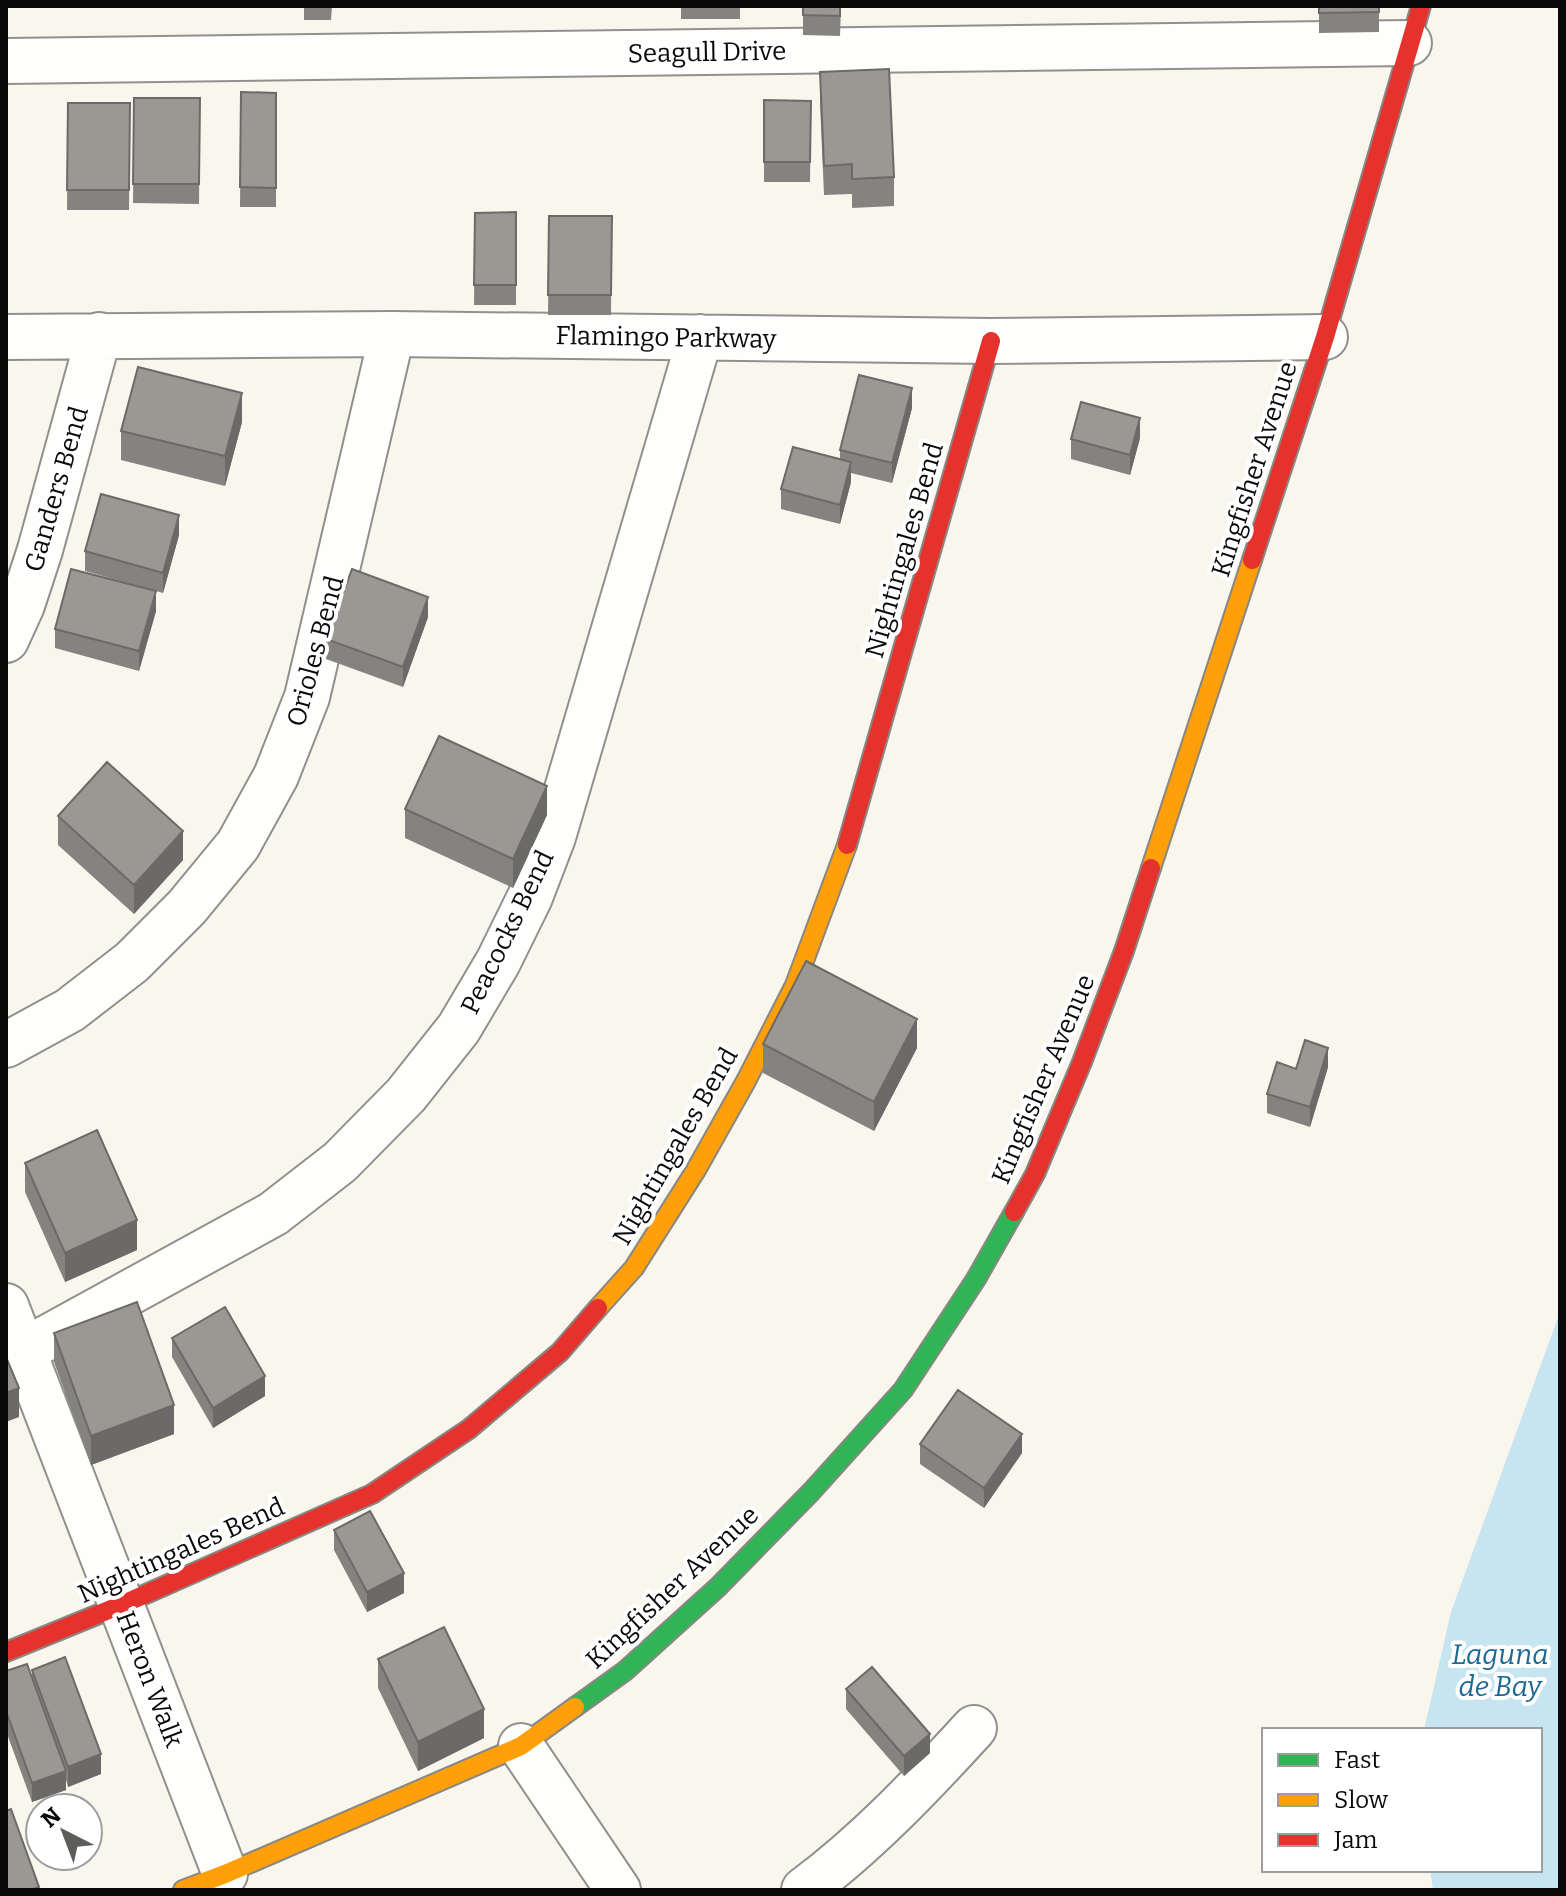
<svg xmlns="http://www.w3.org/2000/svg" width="1566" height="1896" font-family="Bitter,serif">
<rect width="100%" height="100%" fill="#f9f6ed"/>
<path fill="#c6e5f0" d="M1560 1312V1890H1433L1430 1870H1540V1730H1424L1451 1612Z"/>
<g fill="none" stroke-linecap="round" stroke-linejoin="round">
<defs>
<path id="street" d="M6 61 1409 43
M6 337 392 334 991 341 1325 337
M6 640 22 605 40 550 99 335
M6 1045 70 1010 132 962 187 907 238 845 276 776 307 697 392 334
M6 1306 225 1874
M6 1357 23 1351 273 1214 340 1162 406 1095 459 1028 498 962 530 897 553 837 700 337
M521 1746 618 1890
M804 1890C867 1843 921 1786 974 1728"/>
<path id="fast" d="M575 1707 625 1671 718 1587 811 1492 903 1390 976 1279 1014 1212"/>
<path id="slow" d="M1151 868 1252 560
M598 1308 634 1268 696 1170 746 1081 795 985 847 845
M183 1890 225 1874 521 1746 575 1707"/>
<path id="jam" d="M1252 560 1325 337 1421 6
M847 845 991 341
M1014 1212 1035 1174 1082 1062 1124 951 1151 868
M6 1652 121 1605 372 1494 469 1429 560 1352 598 1308"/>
</defs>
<use href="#street" stroke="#92908c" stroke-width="48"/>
<use href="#fast" stroke="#888783" stroke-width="22"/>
<use href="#slow" stroke="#888783" stroke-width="22"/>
<use href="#jam" stroke="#888783" stroke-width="22"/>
<use href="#street" stroke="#fefefc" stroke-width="44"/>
<use href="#fast" stroke="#30b455" stroke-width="18"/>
<use href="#slow" stroke="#ff9f0a" stroke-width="18"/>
<use href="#jam" stroke="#e5322d" stroke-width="18"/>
</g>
<path fill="#85837f" d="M201 6H271V7Z
M304 6H332L331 20H304Z
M681 6H740V19H681Z
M803 6H841L840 36 803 35Z
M1252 6H1310V7L1252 8Z
M1319 6H1379V32L1319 33Z
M820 72 894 177V206L852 208V194L824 195 820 101Z
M241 92 276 93V207H240Z
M134 98H200L199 204 133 203Z
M764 100 811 101 810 182H764Z
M68 103H130L129 210H67Z
M516 212V305H474L475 213Z
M549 216H612L611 315H548Z
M912 408 892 483 851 473V482L840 524 781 509V489L840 459V450Z
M242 422 225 486 121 460V431Z
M1140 438 1130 475 1071 459V439Z
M179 535 163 593 85 571V551Z
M156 611 139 671 55 648V629Z
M428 617 403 687 326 659V639Z
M405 809 547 815 513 888 405 838Z
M58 816 183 860 134 914 58 845Z
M763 1044 917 1048 874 1131 763 1073Z
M1328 1067 1310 1127 1267 1113V1094L1296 1069Z
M25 1163 137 1250 65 1282 25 1192Z
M54 1333 174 1434 91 1465 54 1362Z
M172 1338 265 1396 213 1428 172 1357Z
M920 1444 1022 1453 984 1508 920 1464Z
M334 1530 404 1593 367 1612 334 1550Z
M378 1659 484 1738 418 1771 378 1688Z
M32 1670 101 1774 68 1787 66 1780V1790L32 1802 6 1731V1671L32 1679Z
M846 1689 930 1753 904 1776 846 1709Z"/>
<path fill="#6c6a68" d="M912 388V408L892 483V463Z
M242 393V422L225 486V456Z
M1140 418V438L1130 475V455Z
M851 462V482L840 524V505Z
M179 515V535L163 593V573Z
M156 591V611L139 671V651Z
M428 597V617L403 687V667Z
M547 786V815L513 888V859Z
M183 831V860L134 914V885Z
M917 1019V1048L874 1131V1102Z
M1328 1048V1067L1310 1127V1107Z
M137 1220V1250L65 1282V1253Z
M265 1376V1396L213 1428V1408Z
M19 1388V1417L6 1422V1393Z
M174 1405V1434L91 1465V1436Z
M1022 1434V1453L984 1508V1488Z
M404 1573V1593L367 1612V1592Z
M484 1709V1738L418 1771V1742Z
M930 1734V1753L904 1776V1756Z
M101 1754V1774L68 1787V1767Z
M66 1771V1790L32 1802V1783Z"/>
<path fill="#9b9894" stroke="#6c6a68" stroke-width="2" d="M803 6H840V16L803 15Z
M1319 6H1379V12L1319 13Z
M889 69 894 177 852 179V164L824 166 820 72Z
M241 92 276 93V188L240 187Z
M134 98H200L199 184H133Z
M764 100 811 101 810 162H764Z
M68 103H130L129 190H67Z
M516 212V285H474L475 213Z
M549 216H612L611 295H548Z
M138 367 242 393 225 456 121 431Z
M859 375 912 388 892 463 840 450Z
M1081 402 1140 418 1130 455 1071 439Z
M793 447 851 462 840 505 781 489Z
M101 494 179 515 163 573 85 551Z
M71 569 156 591 139 651 55 629Z
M352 569 428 597 403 667 326 639Z
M439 736 547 786 513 859 405 809Z
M107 762 183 831 134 885 58 816Z
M806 961 917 1019 874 1102 763 1044Z
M1305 1040 1328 1048 1310 1107 1267 1094 1277 1062 1296 1069Z
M97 1130 137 1220 65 1253 25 1163Z
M137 1302 174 1405 91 1436 54 1333Z
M225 1307 265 1376 213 1408 172 1338Z
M6 1357 19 1388 6 1393Z
M958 1390 1022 1434 984 1488 920 1444Z
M370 1511 404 1573 367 1592 334 1530Z
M444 1627 484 1709 418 1742 378 1659Z
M65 1657 101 1754 68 1767 32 1670Z
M27 1664 66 1771 32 1783 6 1711V1671Z
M872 1667 930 1734 904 1756 846 1689Z
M11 1809 39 1887 31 1890H6V1811Z"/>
<g text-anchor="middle" stroke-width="8" stroke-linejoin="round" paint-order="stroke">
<g font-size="26" fill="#0a0a0a" stroke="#fff">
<text transform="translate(707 52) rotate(-1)" y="9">Seagull Drive</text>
<text transform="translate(666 337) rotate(1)" y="9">Flamingo Parkway</text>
<text transform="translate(1254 469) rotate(-72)" y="9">Kingfisher Avenue</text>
<text transform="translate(56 489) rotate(-74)" y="9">Ganders Bend</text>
<text transform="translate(904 550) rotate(-74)" y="9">Nightingales Bend</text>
<text transform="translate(315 651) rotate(-75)" y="9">Orioles Bend</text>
<text transform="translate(507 932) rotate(-64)" y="9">Peacocks Bend</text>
<text transform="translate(1043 1079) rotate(-67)" y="9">Kingfisher Avenue</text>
<text transform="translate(675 1146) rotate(-60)" y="9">Nightingales Bend</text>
<text transform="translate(181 1550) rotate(-24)" y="9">Nightingales Bend</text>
<text transform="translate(672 1587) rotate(-43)" y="9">Kingfisher Avenue</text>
<text transform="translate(150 1679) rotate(69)" y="9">Heron Walk</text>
</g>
<g font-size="28" font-style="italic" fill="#1c6893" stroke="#fff">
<text x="1500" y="1664">Laguna<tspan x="1500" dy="32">de Bay</tspan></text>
</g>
</g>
<rect width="1566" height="1896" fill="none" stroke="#0a0a0a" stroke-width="16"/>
<rect x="1262" y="1728" width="280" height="144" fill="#ffffff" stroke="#9d9d9d" stroke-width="2"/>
<rect x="1278" y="1754" width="40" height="12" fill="#30b455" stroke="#9d9d9d" stroke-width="2"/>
<text x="1334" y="1768" font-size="24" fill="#0a0a0a">Fast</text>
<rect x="1278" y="1794" width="40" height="12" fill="#ff9f0a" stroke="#9d9d9d" stroke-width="2"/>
<text x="1334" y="1808" font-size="24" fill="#0a0a0a">Slow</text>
<rect x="1278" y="1834" width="40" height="12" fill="#e5322d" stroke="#9d9d9d" stroke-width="2"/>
<text x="1334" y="1848" font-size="24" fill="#0a0a0a">Jam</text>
<g transform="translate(64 1832) rotate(318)"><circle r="38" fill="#ffffff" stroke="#9d9d9d" stroke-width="2"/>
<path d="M0-6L14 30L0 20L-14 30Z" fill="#5e5d59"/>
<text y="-12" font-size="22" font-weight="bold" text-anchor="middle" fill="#0a0a0a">N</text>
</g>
</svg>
